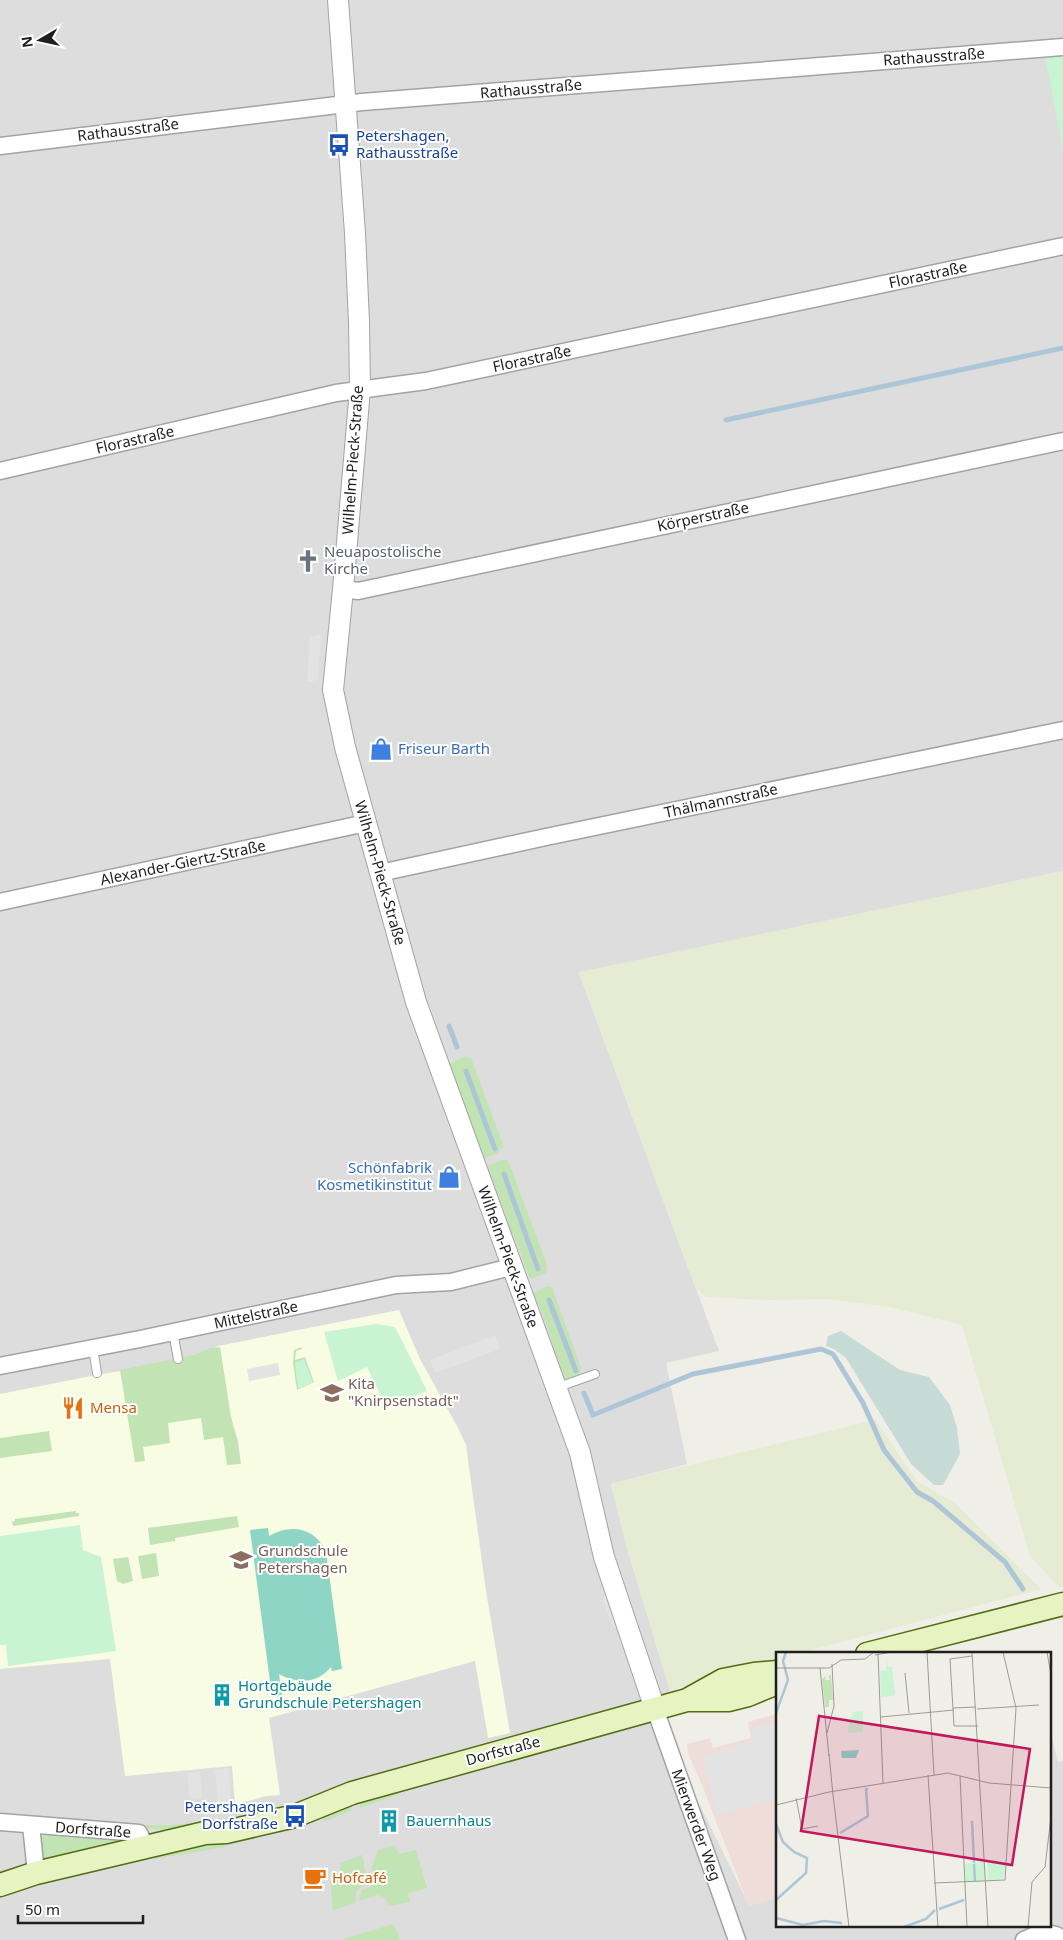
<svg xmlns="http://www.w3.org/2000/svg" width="1063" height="1940" font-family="'Noto Sans',sans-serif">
<rect width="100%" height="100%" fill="#efeee7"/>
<path fill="#ddd" d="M0 0H1063V871L579 973 719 1351 666 1363 687 1464 611 1484 627 1548 670 1691 658 1710 688 1781 749 1905 777 1898V1926H1049V1726L1058 1762 1063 1761V1940H0Z"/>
<path fill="#eeddd8" d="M777 1714V1898L749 1906 702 1785 689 1756 687 1744 710 1738 713 1748 751 1738 748 1722Z"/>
<path fill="#f7fce3" d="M399 1310 420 1359 458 1428 466 1445 486 1591 510 1733 488 1738 475 1661 269 1718 280 1795 266 1796 235 1805 232 1766 125 1776 110 1659 0 1669V1394L91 1376 191 1359 218 1346Z"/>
<path fill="#e6ebd4" d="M1063 871V1586L1059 1587 1030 1556 962 1325 890 1307 826 1299 770 1300 706 1297 695 1287 579 972Z
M875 1420 917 1481 956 1504 1041 1589 796 1654H777V1659L727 1672 670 1691 627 1548 611 1484Z"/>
<path fill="#c2e3b3" d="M463 1057 471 1058 504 1147 500 1149 498 1153 482 1159 445 1066Z
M500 1160H508L547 1265 546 1273 530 1279 514 1236 506 1232 508 1220 493 1181 486 1178 485 1167Z
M548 1286 552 1287 581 1368 579 1375 562 1380 553 1358V1344L539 1305 531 1299V1294Z
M220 1347 231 1417 238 1442 241 1464 227 1465 223 1437 204 1440 201 1418 168 1423 170 1443 143 1447 145 1461 135 1462 120 1370 194 1355 210 1348Z
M302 1347V1349L296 1351 295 1360 305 1357 314 1382 297 1390 293 1363 294 1350Z
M49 1431 52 1451 0 1458V1438Z
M76 1511V1513H79V1516L13 1526 12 1522 15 1521V1519Z
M237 1516 239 1527 175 1538V1541L150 1545 148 1528Z
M156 1553 159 1576 142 1579 138 1556Z
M128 1557 133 1581 123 1584 117 1581 113 1559Z
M397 1791 400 1794 360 1808V1802Z
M348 1806 352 1807 350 1811 324 1822 322 1814Z
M208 1821V1823L169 1830 147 1828 146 1825H173Z
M43 1832 121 1838 120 1843 47 1860 41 1856 39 1837Z
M222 1841 226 1847 154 1859 156 1855Z
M395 1845 399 1854 416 1850 427 1888 408 1893 410 1902 389 1906 385 1898 378 1895 359 1901 362 1890 370 1887 374 1879 372 1867 378 1850Z
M362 1855 366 1873 354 1878 342 1876 340 1863Z
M369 1872 370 1879 356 1892 355 1903 333 1910 330 1881C346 1875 353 1882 369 1872Z
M393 1924 397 1931 400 1940H341Z"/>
<path fill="#c6dbd5" d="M841 1331 900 1370 929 1377 950 1405 957 1428 960 1454 943 1485H934L911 1464 846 1358 834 1349 826 1346 828 1336Z"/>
<path fill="#c9f4d4" d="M1063 53V150L1045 55Z
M376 1324 395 1327 427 1391 386 1407 367 1367 338 1381 324 1332Z
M304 1359 313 1382 298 1389 295 1363Z
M80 1525 83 1550 101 1557 116 1651 8 1666 6 1645H0V1536Z"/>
<path fill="#8ed5c6" d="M268 1528 269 1536C291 1523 316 1528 326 1552L342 1669 332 1671 331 1667C317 1684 297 1684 279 1674L282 1696 272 1697 250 1530Z"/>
<path fill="#e3e3e3" d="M321 634 318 680 307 682 310 637Z
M495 1335 500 1349 435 1373 430 1360Z
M278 1363 280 1375 249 1381 247 1369Z
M606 1593 619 1628 613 1627 602 1597Z
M777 1721V1799L717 1815 701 1756 754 1742 751 1728Z
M229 1768 231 1801 218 1803 215 1770Z
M200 1772 202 1798 190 1799 187 1773Z"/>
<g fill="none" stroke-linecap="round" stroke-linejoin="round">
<path stroke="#acc6d8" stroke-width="5" d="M726 420 1063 348
M449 1026 457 1047
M466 1071 495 1149
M504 1174 538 1269
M549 1300 576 1371
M584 1393 593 1415 693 1374 821 1349 833 1354 863 1403 884 1450 917 1492 933 1501 1005 1562 1023 1589"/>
<defs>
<path id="service" d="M173 1332 178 1359
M93 1348 97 1373
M556 1388 595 1374"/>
<path id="minor" d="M0 146 362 102 1063 47
M0 471 336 393 426 381 1063 246
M343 589 358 591 1063 441
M380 873 546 837 1063 730
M0 902 366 823
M0 1366 140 1339 396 1285 451 1282 511 1267
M655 1709 737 1940
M0 1822 139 1833 146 1847
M31 1825 36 1873
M1042 1932 1056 1935 1063 1939
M1024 1940 1042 1932 1041 1926"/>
<path id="tertiary" d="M338 0 355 233 359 322 360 389 343 589 333 690 345 747 416 1002 580 1453 604 1557 655 1709"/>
<path id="secondary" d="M867 1654 1063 1604
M691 1700H728L748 1695 777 1683
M0 1885 36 1873 205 1833 226 1832 295 1816 352 1793 687 1700 723 1680 754 1674 777 1672"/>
</defs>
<use href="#service" stroke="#a3a3a3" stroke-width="10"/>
<use href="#minor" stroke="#a3a3a3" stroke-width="19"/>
<use href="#tertiary" stroke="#a3a3a3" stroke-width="22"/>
<use href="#secondary" stroke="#526c11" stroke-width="25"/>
<use href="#service" stroke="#fff" stroke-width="8"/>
<use href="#minor" stroke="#fff" stroke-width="16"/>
<use href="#tertiary" stroke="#fff" stroke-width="20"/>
<use href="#secondary" stroke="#e7f3c1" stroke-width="22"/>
</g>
<defs>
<symbol id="bus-bare" viewBox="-9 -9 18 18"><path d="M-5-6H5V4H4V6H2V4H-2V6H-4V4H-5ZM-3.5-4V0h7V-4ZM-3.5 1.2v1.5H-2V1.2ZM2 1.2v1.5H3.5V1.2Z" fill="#1a4fb4" stroke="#fff" stroke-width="2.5" paint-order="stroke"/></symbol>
<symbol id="church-bare" viewBox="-9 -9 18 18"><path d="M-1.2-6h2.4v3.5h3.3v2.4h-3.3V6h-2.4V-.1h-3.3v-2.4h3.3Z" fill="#6b7280" stroke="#fff" stroke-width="2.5" paint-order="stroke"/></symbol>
<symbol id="shop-bare" viewBox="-9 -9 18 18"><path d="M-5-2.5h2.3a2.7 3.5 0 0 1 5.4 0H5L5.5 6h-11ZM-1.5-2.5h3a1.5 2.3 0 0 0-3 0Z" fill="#3f7fe0" stroke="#fff" stroke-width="2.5" paint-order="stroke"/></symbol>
<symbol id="school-bare" viewBox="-9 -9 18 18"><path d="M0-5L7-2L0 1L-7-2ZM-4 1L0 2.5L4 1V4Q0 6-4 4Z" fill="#8d6e63" stroke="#fff" stroke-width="2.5" paint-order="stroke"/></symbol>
<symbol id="restaurant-bare" viewBox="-9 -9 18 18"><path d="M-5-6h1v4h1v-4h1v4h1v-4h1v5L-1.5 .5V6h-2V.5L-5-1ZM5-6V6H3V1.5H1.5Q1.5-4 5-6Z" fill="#e8710a" stroke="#fff" stroke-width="2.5" paint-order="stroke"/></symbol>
<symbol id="building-bare" viewBox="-9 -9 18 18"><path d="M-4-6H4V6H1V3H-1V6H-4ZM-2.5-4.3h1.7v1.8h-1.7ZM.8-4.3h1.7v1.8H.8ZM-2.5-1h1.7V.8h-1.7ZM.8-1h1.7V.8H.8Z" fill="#0f9aa8" stroke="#fff" stroke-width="2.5" paint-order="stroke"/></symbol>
<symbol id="cafe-bare" viewBox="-9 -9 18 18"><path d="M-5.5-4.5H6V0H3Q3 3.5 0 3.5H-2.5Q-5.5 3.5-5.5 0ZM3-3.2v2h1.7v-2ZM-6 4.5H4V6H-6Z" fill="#e8710a" stroke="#fff" stroke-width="2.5" paint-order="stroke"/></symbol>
</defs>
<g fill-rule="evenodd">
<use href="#bus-bare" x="323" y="129" width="32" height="32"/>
<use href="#church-bare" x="292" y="545" width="32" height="32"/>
<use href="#shop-bare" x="365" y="733" width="32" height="32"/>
<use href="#shop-bare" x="433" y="1161" width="32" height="32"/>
<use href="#school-bare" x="316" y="1377" width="32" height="32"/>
<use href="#restaurant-bare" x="57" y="1392" width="32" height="32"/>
<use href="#school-bare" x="225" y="1544" width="32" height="32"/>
<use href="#building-bare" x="206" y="1679" width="32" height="32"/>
<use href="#bus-bare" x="279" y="1800" width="32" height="32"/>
<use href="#building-bare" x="373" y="1805" width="32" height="32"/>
<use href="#cafe-bare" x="299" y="1862" width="32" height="32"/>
</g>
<g text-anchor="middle" stroke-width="4" stroke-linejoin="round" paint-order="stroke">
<g font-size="15" fill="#1f1f1f" stroke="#fff">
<text transform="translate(934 57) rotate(-4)" y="5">Rathausstraße</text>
<text transform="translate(531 89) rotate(-5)" y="5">Rathausstraße</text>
<text transform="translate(128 130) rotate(-7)" y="5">Rathausstraße</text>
<text transform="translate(928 275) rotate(-12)" y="5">Florastraße</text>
<text transform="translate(532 359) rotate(-12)" y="5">Florastraße</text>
<text transform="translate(135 440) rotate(-13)" y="5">Florastraße</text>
<text transform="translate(353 460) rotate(-86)" y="5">Wilhelm-Pieck-Straße</text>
<text transform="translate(703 517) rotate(-12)" y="5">Körperstraße</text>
<text transform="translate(721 801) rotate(-12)" y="5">Thälmannstraße</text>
<text transform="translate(183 863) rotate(-12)" y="5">Alexander-Giertz-Straße</text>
<text transform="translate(380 873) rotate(74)" y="5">Wilhelm-Pieck-Straße</text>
<text transform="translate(508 1257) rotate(70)" y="5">Wilhelm-Pieck-Straße</text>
<text transform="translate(256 1315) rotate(-12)" y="5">Mittelstraße</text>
<text transform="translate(503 1751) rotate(-15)" y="5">Dorfstraße</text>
<text transform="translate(696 1825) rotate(70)" y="5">Mierwerder Weg</text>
<text transform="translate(93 1830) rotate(4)" y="5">Dorfstraße</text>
</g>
<g font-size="15" fill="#164399" stroke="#fff" text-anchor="start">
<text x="356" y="141">Petershagen,<tspan x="356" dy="17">Rathausstraße</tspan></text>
<text x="278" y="1812" text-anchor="end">Petershagen,<tspan x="278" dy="17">Dorfstraße</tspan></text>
</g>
<g font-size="15" fill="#5b616d" stroke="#fff" text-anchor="start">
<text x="324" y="557">Neuapostolische<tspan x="324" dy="17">Kirche</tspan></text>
</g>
<g font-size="15" fill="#366cbe" stroke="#fff" text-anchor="start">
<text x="398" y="754">Friseur Barth</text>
<text x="432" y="1173" text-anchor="end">Schönfabrik<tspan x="432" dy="17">Kosmetikinstitut</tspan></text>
</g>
<g font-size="15" fill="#785e54" stroke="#fff" text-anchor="start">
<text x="348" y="1389">Kita<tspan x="348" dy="17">"Knirpsenstadt"</tspan></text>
<text x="258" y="1556">Grundschule<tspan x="258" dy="17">Petershagen</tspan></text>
</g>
<g font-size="15" fill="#c56008" stroke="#fff" text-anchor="start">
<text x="90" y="1413">Mensa</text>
<text x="332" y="1883">Hofcafé</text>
</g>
<g font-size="15" fill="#0d838f" stroke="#fff" text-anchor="start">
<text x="238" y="1691">Hortgebäude<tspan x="238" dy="17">Grundschule Petershagen</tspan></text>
<text x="406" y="1826">Bauernhaus</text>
</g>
</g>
<g transform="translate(776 1652)">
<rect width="275" height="275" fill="#efeee7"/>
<path d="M55 23 57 48H53V55H49L46 27 50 24 49 28H54L52 24Z" fill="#c2e3b3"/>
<path d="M110 3 112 15H116L119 43 105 46 104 19 111 18ZM87 59V80L72 81 73 69 78 60ZM208 210 209 228 190 230 189 212ZM230 210 227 226 212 229 211 211Z" fill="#c9f4d4"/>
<path d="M83 98 80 106H66L65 99Z" fill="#8ed5c6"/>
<path fill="none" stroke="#acc6d8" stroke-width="2.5" d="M0 61 12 28 7 9 10 0M196 169 198 211M0 172 7 190 18 200 31 206 30 221 0 248M64 181 92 164 90 137H92M198 212 199 229M163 257 188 248M0 266 27 273 48 269 66 271M128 275 150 267 159 258"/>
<path fill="none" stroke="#9c9b97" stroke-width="1" d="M151 0 158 123M196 0 212 275M271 0 275 23M102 2 107 131M99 3 116 0M196 4 174 7 178 74H202M0 16H44M44 16 53 104M44 16H53L65 8 89 7 98 0M129 21 133 61M177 56 200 55M201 57 263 53M105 65 178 58M51 81 58 54 56 12M53 102 57 143M152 123 162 275M184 124 191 275M57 143 73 275M20 146 26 177 42 174M0 153 53 140 172 121 213 131 275 136M269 215 275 165M158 231 229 228 240 56 227 0M252 275 256 230 269 215"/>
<path fill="#c2185b" fill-opacity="0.15" stroke="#c2185b" stroke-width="2.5" d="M43 64 254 97 236 213 25 179Z"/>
<rect width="275" height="275" fill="none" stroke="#1f1f1f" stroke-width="2.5"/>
</g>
<g transform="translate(40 40) rotate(261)" stroke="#ffffff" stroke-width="4" paint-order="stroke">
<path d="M0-4L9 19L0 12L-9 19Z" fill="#1f1f1f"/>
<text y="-8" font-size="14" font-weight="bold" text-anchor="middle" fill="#1f1f1f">N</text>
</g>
<path d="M18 1915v8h125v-8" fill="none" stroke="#1f1f1f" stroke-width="2.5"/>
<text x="25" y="1915" font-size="15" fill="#1f1f1f" stroke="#ffffff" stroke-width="4" paint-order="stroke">50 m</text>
</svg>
